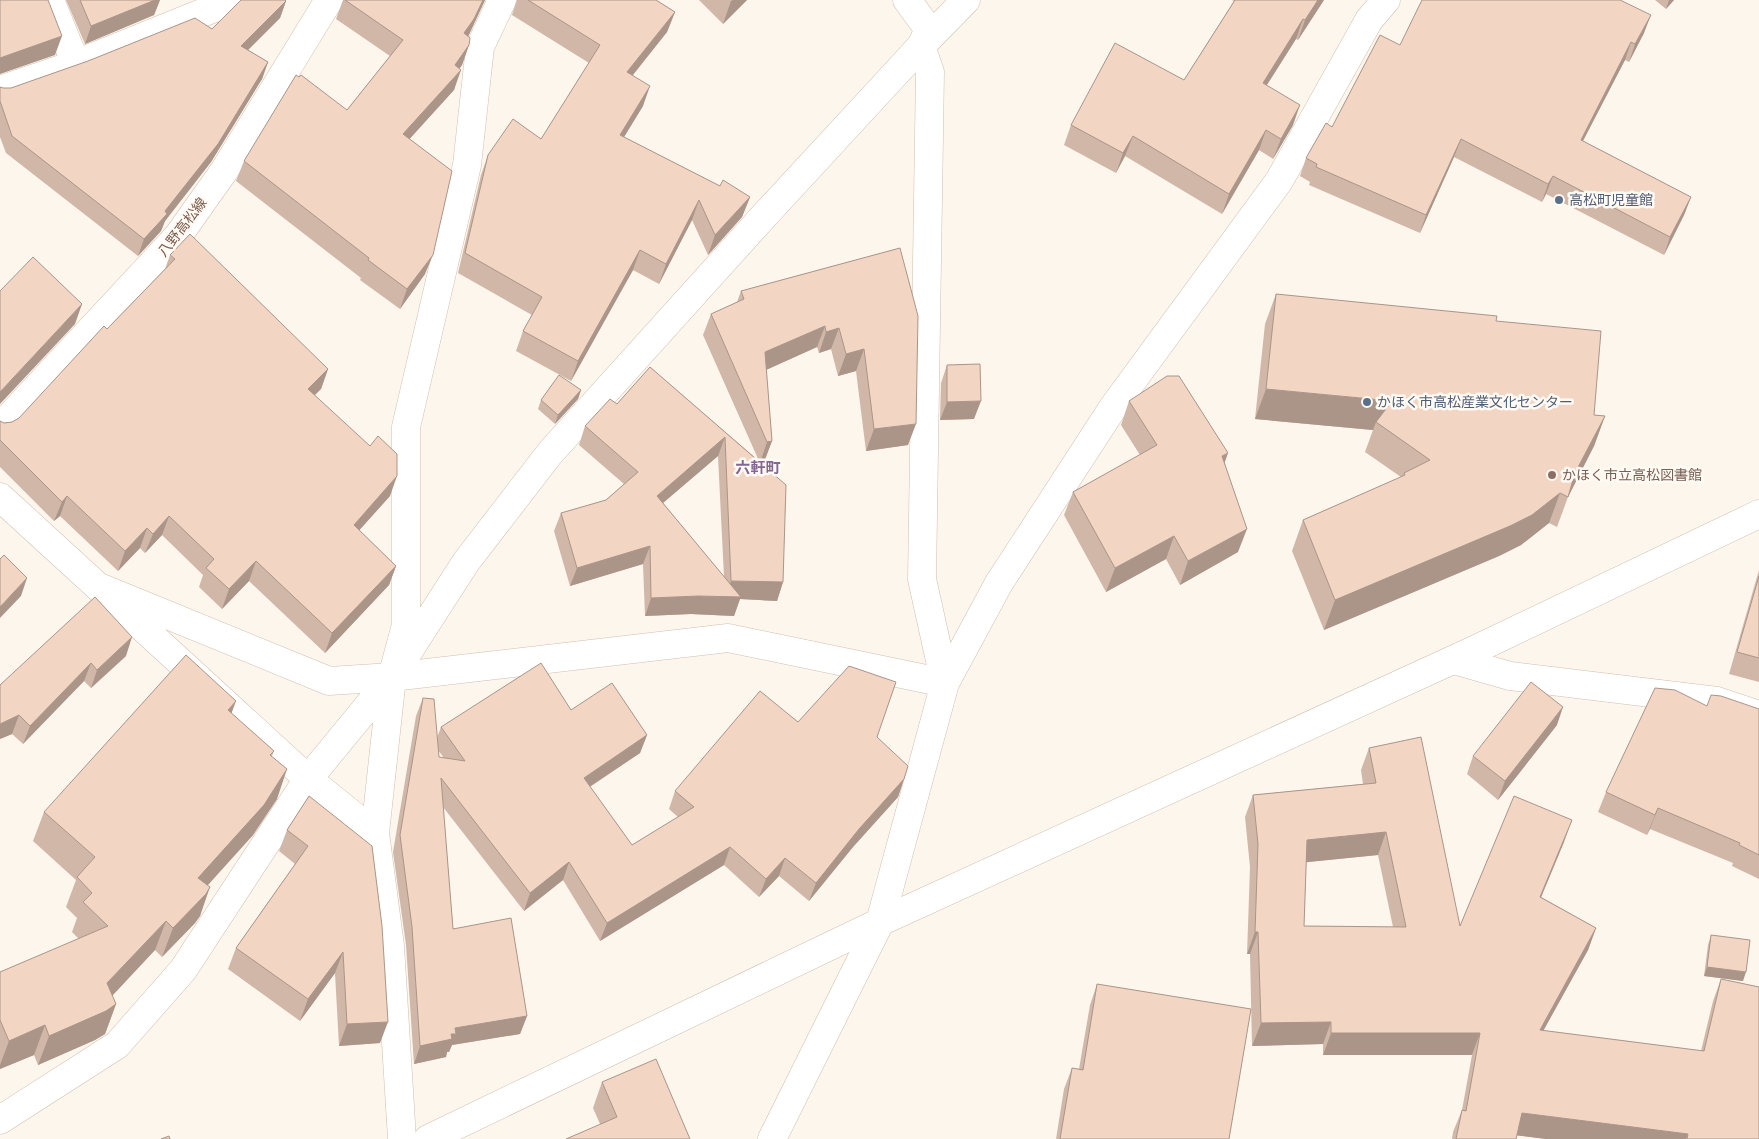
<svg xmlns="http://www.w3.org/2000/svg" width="1759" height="1139" font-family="Arial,'Noto Sans JP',sans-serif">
<rect width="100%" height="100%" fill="#fdf6ec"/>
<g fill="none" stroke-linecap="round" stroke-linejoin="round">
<defs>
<path id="minor" d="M50 0 76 64
M907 0 929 30 921 46 930 72 922 579 945 683
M0 90 76 64 234 0
M0 497 308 779 375 833
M99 587 329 681 392 677 728 638 945 683
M1454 660 1510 676 1717 701 1759 715
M0 1120 117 1045 183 970 308 779 392 677 466 562 550 453 763 217 921 46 966 0
M402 1139 390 946 375 833 392 677 406 625V427L467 165 480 47 502 0
M772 1139 880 922 945 683 999 583 1114 406 1279 181 1369 20 1386 0"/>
<path id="tertiary" d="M428 1139 880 922 1470 652 1759 514"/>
<path id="secondary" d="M0 427 178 236 224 171 329 0"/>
</defs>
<use href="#minor" stroke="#d1beb0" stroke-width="29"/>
<use href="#tertiary" stroke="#d1beb0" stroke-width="29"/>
<use href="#secondary" stroke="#d6c0b0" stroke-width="29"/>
<use href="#minor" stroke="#fff" stroke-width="28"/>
<use href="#tertiary" stroke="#fff" stroke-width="28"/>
<use href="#secondary" stroke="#fff" stroke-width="28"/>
</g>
<path fill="#d1b7a8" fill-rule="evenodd" d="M66 0H160L154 15 85 44Z
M343 0H485L468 36 469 45 462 65 459 69 454 90 409 139 425 274 400 309 360 280 361 278 236 181 244 161 347 110 390 56 336 19Z
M517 0H656L675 12 667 32 633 75 643 106 624 137 720 186 750 197 742 217 708 255 692 220 659 284 633 270 571 381 516 351 523 331 532 315 458 273 481 175 488 155 541 139 589 63 512 15Z
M699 0H747L723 24Z
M1232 0H1324L1298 40 1296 39 1267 85 1293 125 1273 159 1259 150 1222 214 1125 156 1116 173 1064 145 1071 125 1184 80 1234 1Z
M1655 0H1674L1666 9Z
M286 1 280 18 248 50 268 62 262 79 211 162 165 221 161 231 138 256 6 153 0 137V87L3 88H11L212 29Z
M1644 33 1629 62 1625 60 1583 141 1691 197 1684 215 1664 255 1546 194 1542 202 1454 157 1420 233 1309 185 1310 182 1300 176 1306 158 1400 45Z
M900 248 908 445 866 451 856 371 838 376 831 349 819 353 817 347 766 370 772 441 764 462 761 463 783 582 777 601 740 599 734 616 691 614 645 616 643 564 570 586 554 531 561 513 606 500 624 484 579 445 585 426 617 404 650 367 759 461 703 335 711 314 737 302 741 291ZM718 456 724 577 663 503Z
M170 255 328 369 321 389 314 395 390 496 359 530 396 566 389 585 325 653 249 581 222 609 199 587 203 575 162 535 145 553 140 548 118 571 60 516 54 521 0 467V421L4 423 12 422 19 418 107 329 165 269Z
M1276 294 1496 321 1594 415 1605 416 1594 446 1568 497 1557 527 1549 523 1521 545 1499 556 1324 630 1292 551 1303 520 1401 477 1365 452 1373 430 1255 419 1265 324Z
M947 365 974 419 940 420 941 383Z
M581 390 578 399 555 424 538 409 541 400Z
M1129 401 1225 463 1238 552 1180 585 1166 559 1106 592 1064 515 1073 492 1140 455 1121 425Z
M1759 570V682L1729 674Z
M95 597 126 656 91 688 84 681 23 744 12 734 0 739Z
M423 698 437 738 441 727 571 710 647 735 640 753 590 787 632 845 678 817 669 809 675 791 798 722 877 737 904 779 898 797 853 847 809 901 779 876 759 897 724 865 600 941 563 880 524 911 443 807 453 929 527 1016 520 1034 452 1045 449 1052H447L446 1057 414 1064 406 945 393 852 416 716ZM438 750 444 758 439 757Z
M1707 706 1759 709V879L1732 866 1733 863 1650 829 1647 835 1598 812 1606 792Z
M231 713 274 751 272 756 277 799 253 835 208 885 200 916 195 923 162 957 155 950 112 996 116 1004 105 1034 95 1040 38 1065 34 1055 0 1069V972L79 939 72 932 77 918 66 907 76 880 33 841 44 812Z
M1557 725 1498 800 1467 774 1473 756Z
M1369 748 1460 926 1564 842 1541 897 1596 928 1588 950 1543 1031 1701 1051 1713 1001 1721 979 1759 1139H1546L1517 1135 1516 1139H1452L1453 1132 1462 1110 1472 1055H1323V1044L1252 1046 1250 954H1247L1250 867 1245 817 1253 795 1363 784 1361 770ZM1378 855 1393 927 1304 926 1306 862Z
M309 796 380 1043 339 1046 335 973 300 1021 228 969 236 948 295 864 279 851 287 830Z
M1711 935 1743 981 1704 976 1708 945Z
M1097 984 1229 1139H1056L1064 1089 1072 1068 1079 1069 1090 1005Z
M602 1082 690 1139 600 1124 593 1108Z"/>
<path fill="#aa9588" d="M155 0H160L154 15 85 44 91 26Z
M483 0H485L467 39 464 33Z
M733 0H747L723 24 731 1Z
M1318 0H1324L1298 40 1305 20Z
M1669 0H1674L1666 9Z
M286 1 280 18 235 63 241 46Z
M675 12 667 32 620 91 627 72Z
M1651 15 1644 33 1629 62 1635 44Z
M1303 19 1296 39 1256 102 1263 83Z
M62 36 55 55 0 74V58L1 57Z
M1631 42 1625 60 1574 158 1581 140Z
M469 45 462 65 450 82 461 70 454 90 396 154 403 134Z
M268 62 262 79 211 162 165 221 161 231 138 256 144 239 165 211Z
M650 86 643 106 613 155 620 135Z
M1300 105 1293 125 1273 159 1281 139Z
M1266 130 1259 150 1222 214 1229 194Z
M1133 136 1125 156 1116 173 1123 153Z
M1461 139 1454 157 1420 233 1426 215Z
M1553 176 1546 194 1542 202 1548 184Z
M750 197 742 217 708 255 715 235Z
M1691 197 1684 215 1664 255 1670 237Z
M699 200 692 220 659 284 666 264Z
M640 250 633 270 571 381 578 361Z
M433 255 425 274 400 309 407 289Z
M82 304 75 324 0 404V392Z
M825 326 817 347 757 374 765 352Z
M839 328 831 349 819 353 826 332Z
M864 349 856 371 838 376 846 354Z
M328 369 321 389 301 409 308 389Z
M1266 389 1392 401 1376 422 1373 430 1255 419Z
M581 390 578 399 555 424 558 415Z
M981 401 974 419 940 420 947 402Z
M1605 416 1594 446 1568 497 1575 473Z
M916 424 908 445 866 451 874 429Z
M725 437 718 456 650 514 657 496Z
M772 441 764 462 760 463 767 442Z
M1228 453 1220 476 1222 456Z
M397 476 390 496 347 544 354 525Z
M1560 493 1549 523 1521 545 1499 556 1324 630 1335 600Z
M67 496 60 516 54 521 62 502Z
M169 516 162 535 145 553 153 534Z
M147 528 140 548 118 571 125 551Z
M1247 529 1238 552 1180 585 1188 561Z
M1174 536 1166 559 1106 592 1115 568Z
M650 546 643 564 570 586 577 568Z
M256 561 249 581 222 609 229 589Z
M396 566 389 585 325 653 332 633Z
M27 578 21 596 0 618V607Z
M731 581 783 582 777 601 740 599 734 616 691 614 645 616 651 598 698 596 725 597Z
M132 637 126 656 91 688 97 670Z
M91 663 84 681 23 744 30 726Z
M236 701 225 731 228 710Z
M1563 707 1557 725 1498 800 1505 781Z
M19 715 12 734 0 739V724Z
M647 735 640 753 577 795 584 778Z
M287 769 277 799 253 835 187 908 198 878Z
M904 779 898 797 853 847 809 901 816 883 859 829Z
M1658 808 1650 829 1647 835 1655 815Z
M1572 820 1564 842 1532 919 1540 897Z
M1386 832 1378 855 1299 863 1307 840Z
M730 847 724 865 600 941 607 923Z
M785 858 779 876 759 897 766 879Z
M569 862 563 880 524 911 530 893Z
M210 887 200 916 195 923 162 957 173 928Z
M166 921 155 950 96 1013 107 983Z
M1596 928 1588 950 1531 1053 1540 1030Z
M1255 932H1258L1250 954H1247Z
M343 952 335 973 300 1021 308 999Z
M1707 967 1746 972 1743 981 1704 976Z
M116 1004 105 1034 95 1040 38 1065 49 1036Z
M527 1016 520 1034 452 1045 449 1052H447L446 1057 414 1064 420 1046 455 1028Z
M388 1022 380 1043 339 1046 347 1024Z
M1331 1022 1323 1044 1252 1046 1261 1023Z
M45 1025 34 1055 0 1069V1065L9 1041Z
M1331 1033H1480L1472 1055H1323Z
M1522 1113 1688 1134 1686 1139H1546L1513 1135Z"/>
<path fill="#f3d5c3" stroke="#aa9588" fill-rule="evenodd" d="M0 0H48L62 36 0 58Z
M80 0H155L91 26Z
M241 0H285L286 1 241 46 268 62 218 144 165 211 167 214 144 239 12 136 0 101V87L3 88H11L88 61 195 18 212 29Z
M345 0H483L474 19 464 33 470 38 469 45 455 65 461 70 403 134 452 171 433 255 407 289 368 260 369 258 244 161 296 75 299 77 301 75 347 110 403 40Z
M528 0H656L675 12 627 72 650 86 620 135 720 186 723 180 750 197 715 235 699 200 666 264 640 250 578 361 523 331 542 297 465 253 488 155 513 119 541 139 600 45Z
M1235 0H1318L1305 20 1303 19 1263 83 1300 105 1281 139 1266 130 1229 194 1133 136 1123 153 1071 125 1115 43 1184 80Z
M1422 0H1620L1651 15 1635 44 1631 42 1581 140 1691 197 1670 237 1553 176 1548 184 1461 139 1426 215 1316 167 1317 164 1306 158 1326 123 1332 127 1380 35 1400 45Z
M190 234 328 369 308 389 370 446 378 436 397 454V476L354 525 396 566 332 633 256 561 229 589 206 568 214 559 169 516 153 534 147 528 125 551 67 496 62 502 0 440V421L4 423 12 422 19 418 104 326 107 329 175 259 170 255Z
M900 248 918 316 916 424 874 429 864 349 846 354 839 328 826 332 825 326 765 352 772 441 767 442 711 314 744 299 741 291Z
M33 257 82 304 0 392V291Z
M1276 294 1497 316 1496 321 1601 331 1594 415 1605 416 1575 473 1568 497 1560 493 1532 515 1510 526 1335 600 1303 520 1405 475 1404 473 1430 460 1376 422 1392 401 1266 389Z
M980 364 981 401 947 402V365Z
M650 367 786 485 783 582 731 581 725 437 657 496 741 597 698 596 651 598 650 546 577 568 561 513 606 500 638 472 585 426 610 399 617 404Z
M559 375 581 390 558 415 541 400Z
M1167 376H1179L1228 453 1222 456 1247 529 1188 561 1174 536 1115 568 1073 492 1157 445 1129 401Z
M4 555 27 578 0 607V559Z
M1759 576V658L1737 652Z
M95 597 132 637 97 670 91 663 30 726 19 715 0 724V685Z
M186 655 236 701 228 710 274 751 270 755 287 769 264 805 198 878 210 887 206 894 173 928 166 921 107 983 116 1004 106 1011 49 1036 45 1025 9 1041 0 1020V972L108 926 83 902 92 893 77 877 95 857 44 812Z
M541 663 571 710 612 683 647 735 584 778 632 845 694 807 675 791 760 691 798 722 849 666 896 682 877 737 908 766 904 779 859 829 816 883 785 858 766 879 730 847 607 923 569 862 530 893 441 778 453 929 511 918 527 1016 455 1028 456 1034H451L452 1039 420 1046 412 927 400 835 423 698 434 699 439 757 465 761 441 727Z
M1531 682 1563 707 1505 781 1473 756Z
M1655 688 1675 690 1707 706 1711 695 1721 696 1759 709V855L1739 845 1740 843 1658 808 1655 815 1606 792Z
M1421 737 1460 926 1514 796 1572 820 1540 897 1596 928 1540 1030 1704 1051 1721 979 1759 987V1139H1687L1688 1134 1522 1113 1516 1139H1456L1462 1110 1466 1111 1480 1033H1331V1022L1261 1023 1258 932H1255L1258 844 1253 795 1376 783 1369 748ZM1386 832 1406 927 1304 926 1307 840Z
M309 796 372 846 382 926 388 1022 347 1024 343 952 308 999 236 948 308 846 287 830Z
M1711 935 1750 940 1746 972 1707 967Z
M1097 984 1251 1009 1229 1139H1060L1072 1068 1083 1070Z
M656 1059 690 1139H566L617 1117 602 1082Z
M169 1136 170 1139H161Z"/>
<g fill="#5c6f8a" stroke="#fffaf3" stroke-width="2">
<circle cx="1559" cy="200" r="5"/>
<circle cx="1367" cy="402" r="5"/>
</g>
<circle fill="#8d6e63" stroke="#fffaf3" stroke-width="2" cx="1552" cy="475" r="5"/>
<g text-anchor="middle" stroke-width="5" stroke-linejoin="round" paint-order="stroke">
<g font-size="14" fill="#4e5e75" stroke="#fffaf3" text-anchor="start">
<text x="1569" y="205">高松町児童館</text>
<text x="1377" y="407">かほく市高松産業文化センター</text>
</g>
<g font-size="14" fill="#7a5c4d" stroke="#fffaf3">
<text transform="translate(182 227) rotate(-52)" y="5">八野高松線</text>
</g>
<g font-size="14" fill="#785e54" stroke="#fffaf3" text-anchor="start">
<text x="1562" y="480">かほく市立高松図書館</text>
</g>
<g font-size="15" font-weight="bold" fill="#846695" stroke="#fffaf3">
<text x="758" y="473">六軒町</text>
</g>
</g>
</svg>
